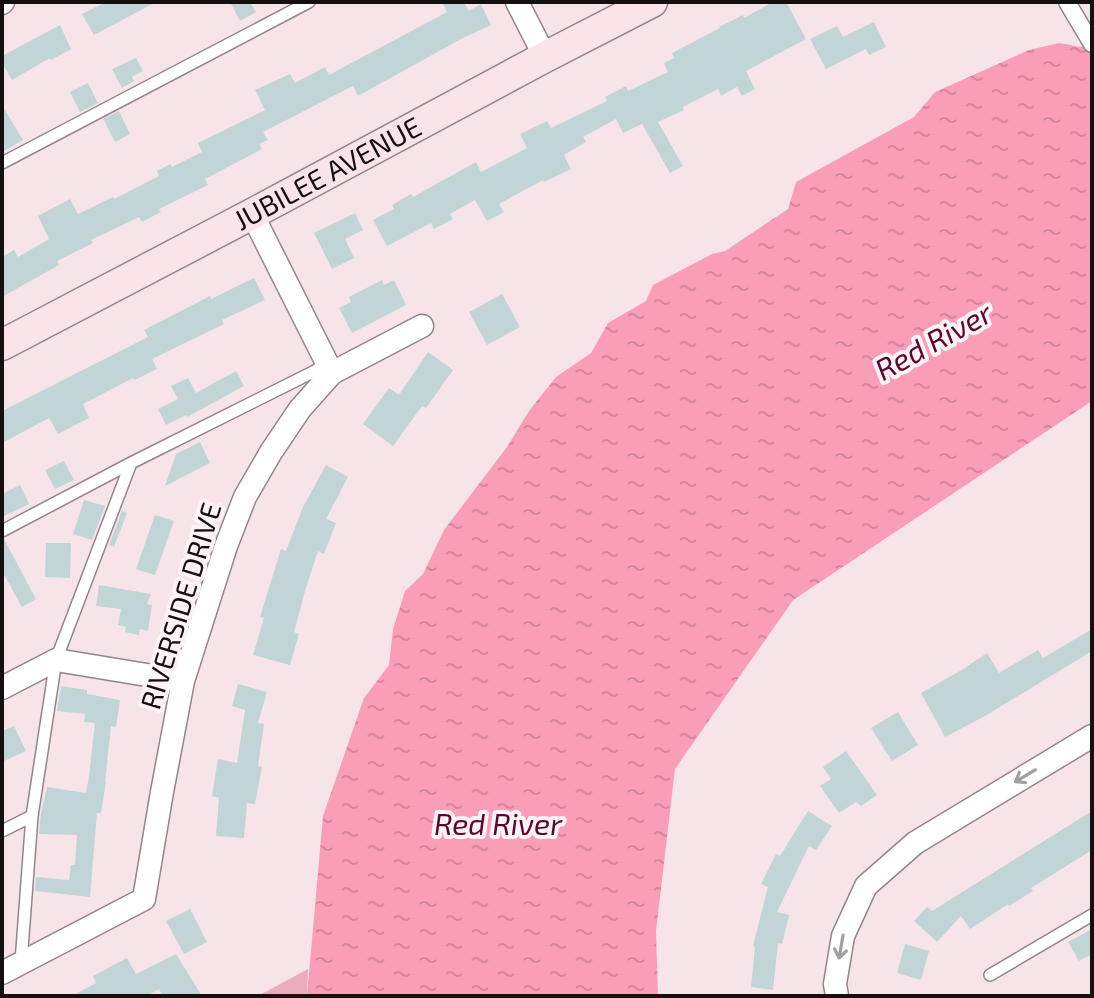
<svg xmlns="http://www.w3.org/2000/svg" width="1094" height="998" font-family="'Exo 2',sans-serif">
<defs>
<pattern id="water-ripples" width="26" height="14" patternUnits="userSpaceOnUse" patternTransform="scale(2)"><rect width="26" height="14" fill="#fa9db7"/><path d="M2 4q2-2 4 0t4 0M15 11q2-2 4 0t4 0" fill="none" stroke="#d5869c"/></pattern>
</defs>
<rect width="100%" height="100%" fill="#f6e4e8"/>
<path fill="#ebadbc" d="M308 969 307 996H258Z"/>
<path fill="url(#water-ripples)" d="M1092 39V401L793 600 675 769 656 931 658 996H307L323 816 364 698 389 665 393 629 405 591 423 574 444 530 507 447 529 411 556 377 591 353 608 323 646 301 653 285 712 254 725 251 788 209 796 182 914 117 935 92 1029 50 1059 43 1081 47Z"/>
<path fill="#c2d5d6" d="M106 2H156L94 35 82 14Z
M230 2H250L256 12 240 21Z
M442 2H464L469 11 481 4 491 25 461 39 358 96 353 86 263 132 268 140 259 144 262 149 205 179 208 185 159 209 161 212 142 222 139 217 91 240 93 243 57 261 59 265 2 297V257L14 250 18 257 49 239 38 216 70 199 78 214 113 197 114 199 159 176 157 171 170 164 172 167 202 152 198 143 265 110 255 90 290 74 295 83 325 67 329 75 447 12Z
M773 2H786L806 39 746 71 755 89 742 96 737 87 721 96 718 89 683 107 684 110 658 122 683 166 670 173 642 124 623 133 616 119 583 137 586 142 564 155 571 169 544 182 543 180 499 204 504 212 487 221 475 200 450 214 453 219 434 229 431 223 387 246 373 220 394 209 392 205 411 194 413 197 476 162 481 172 527 148 520 134 547 121 551 128 607 101 605 97 626 86 628 91 668 72 664 63 674 58 672 53 720 28 719 27 743 15 744 18Z
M874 22 886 47 869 55 866 49 826 69 810 39 837 26 843 37Z
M60 25 71 49 51 60 50 58 12 80 2 63V56Z
M136 58 143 71 132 77 134 81 122 88 112 69Z
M88 83 98 103 80 112 70 92Z
M2 105 23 140 2 152Z
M119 111 130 134 115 142 103 119Z
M355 213 363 230 345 239 354 258 332 269 314 233Z
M254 278 265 300 222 320 224 324 152 359 157 369 135 380 133 378 83 404 89 418 58 434 49 418 2 443V411L148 337 144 330 210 296 211 299Z
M382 280 384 285 394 280 406 305 352 333 339 308 351 302 349 297Z
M502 294 520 327 487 345 469 312Z
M428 352 453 370 426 408 422 406 393 446 363 424 389 388 399 395Z
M236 371 244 386 187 417 186 415 166 425 158 409 178 399 171 386 188 378 196 393Z
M200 442 210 463 165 486 176 454Z
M64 461 74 480 55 489 45 470Z
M326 465 348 477 326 519 336 523 324 554 318 551 305 591 294 632 299 634 290 665 253 655 264 618 260 617 281 549 286 551 303 507Z
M20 485 29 504 2 517V494Z
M84 500 105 506 92 540 73 534Z
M122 511 127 513 114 547 109 545Z
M155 515 174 521 155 575 136 569Z
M2 539H4L36 599 22 607 2 571Z
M46 543H71L70 578 45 577Z
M99 585 151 594 147 604 152 605 148 631 140 629 139 635 125 632 126 627 118 625 121 609 96 606Z
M1092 629V651L985 716 945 737 921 693 960 671 987 653 999 673 1038 650 1043 658Z
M238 684 267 692 258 723 264 724 258 766 262 767 255 804 247 803 244 838 216 836 219 798 212 796 218 759 237 763 245 710 232 706Z
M61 686 87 690V694L120 700 116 727 111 726 105 782H106L101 813H97L90 897 35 891 36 877 69 880 71 865H75L77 835 39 834 41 813 47 787 86 793 89 776 95 723 84 722 85 714 57 711Z
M898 712 918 745 892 761 871 728Z
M14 726 26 751 2 762V731Z
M846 751 877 795 861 806 856 802 839 813 820 786 831 779 823 767Z
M808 811 832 826 816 850 809 846 777 912 789 915 782 944 778 943 773 990 751 987 755 947 753 946 768 887 761 884 776 854 780 856Z
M1092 811V850L1031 888 1033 891 1009 906 1008 904 970 929 961 916 937 942 914 921 927 907 932 911Z
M190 909 207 942 184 954 166 921Z
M1092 929V954L1079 961 1068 942Z
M905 944 929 951 921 980 897 973Z
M176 954 202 996H163L159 989 147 996H72L96 983 93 976 127 958 136 974Z"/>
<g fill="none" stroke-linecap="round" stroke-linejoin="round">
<defs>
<path id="service" d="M2 163 309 2
M2 531 131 463 315 371 327 363
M2 831 32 816
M21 962 32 816 56 660 131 463
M990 975 1092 915"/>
<path id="pedestrian" d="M1067 2 1092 44"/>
<path id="minor" d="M517 2 545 57
M2 3 3 2
M252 214 332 373
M2 688 56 660 183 681
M2 973 144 899 162 792 183 681 226 546 245 497 271 452 300 409 332 373 422 326
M837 996 835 984 843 936 866 886 915 843 1092 736"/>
<g id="secondary">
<path id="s1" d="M2 345 252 214 545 57 652 2"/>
</g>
</defs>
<use href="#service" stroke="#958588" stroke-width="14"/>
<use href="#pedestrian" stroke="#958588" stroke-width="19"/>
<use href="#minor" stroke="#958588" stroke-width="25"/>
<use href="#secondary" stroke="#958588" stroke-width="33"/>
<use href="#service" stroke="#fff" stroke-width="11"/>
<use href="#pedestrian" stroke="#fff" stroke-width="16"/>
<use href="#minor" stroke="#fff" stroke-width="22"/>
<use href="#secondary" stroke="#fae4ea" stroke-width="30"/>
</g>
<defs><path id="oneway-shaft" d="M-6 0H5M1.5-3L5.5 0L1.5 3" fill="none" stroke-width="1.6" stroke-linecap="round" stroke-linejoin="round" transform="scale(2)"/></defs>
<g stroke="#a19f9f">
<use href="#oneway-shaft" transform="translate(1025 776) rotate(149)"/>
<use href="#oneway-shaft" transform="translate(841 947) rotate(100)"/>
</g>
<g text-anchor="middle" stroke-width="8" stroke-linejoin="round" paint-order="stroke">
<g font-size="28" fill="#150f10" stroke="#fef3f6">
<text dy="10" stroke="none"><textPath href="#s1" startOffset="368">JUBILEE AVENUE</textPath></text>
<text transform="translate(181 606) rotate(-73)" y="10">RIVERSIDE DRIVE</text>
</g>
<g font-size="30" font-style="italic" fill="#5a072b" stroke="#fef3f6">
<text transform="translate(934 342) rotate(-29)" y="10">Red River</text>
<text x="498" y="835">Red River</text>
</g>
</g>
<rect width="1094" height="998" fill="none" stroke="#150f10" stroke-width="8"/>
</svg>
